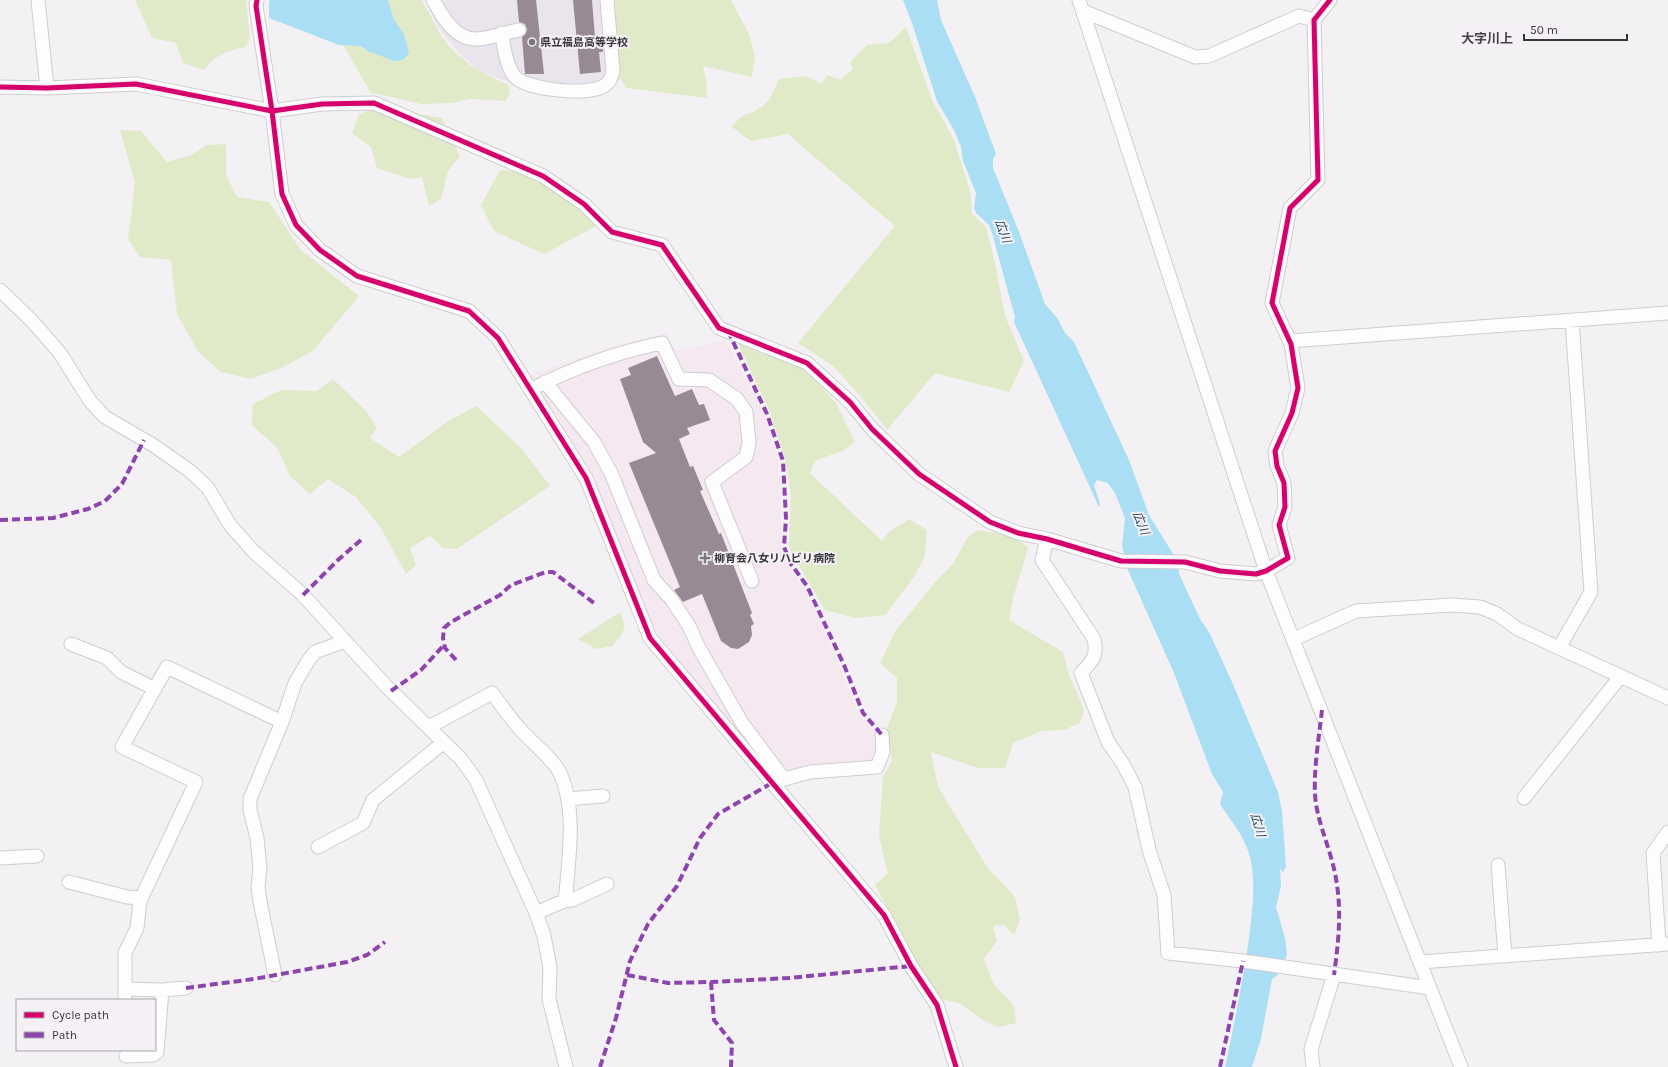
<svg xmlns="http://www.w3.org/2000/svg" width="1668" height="1067" font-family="Karla,'Noto Sans JP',sans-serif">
<rect width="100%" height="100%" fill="#f3f1f4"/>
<path fill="#eae4ec" d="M425 0H612L614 81 534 92 480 71 460 54 439 29Z"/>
<path fill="#f5e8f0" d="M667 333 675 351 726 340 766 418 778 460 781 496V550L788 566 803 587 825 630 858 712 879 739 880 748 871 764 812 766 774 773 662 643 646 612 591 471 530 375 617 345Z"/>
<path fill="#e0eac8" d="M135 0H246L250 37 246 47C228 50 215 55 204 70L183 63 176 43 152 38Z
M375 0H421C428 10 433 20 438 30 454 58 480 73 509 85L510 92 506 101 469 99 452 103 421 104 388 96 371 93 341 41Z
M615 0H731L749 34 755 56 752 77 703 66 706 79 707 98 626 88 619 76Z
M906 27 932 100 954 140 971 194 972 214 986 227 994 259 1005 316 1024 361 1009 392 935 373 887 430 856 391 833 366 798 343 895 226 788 134 751 141 732 127C745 110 746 117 760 108 771 101 774 90 779 79L806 76 821 84 828 75 840 80 853 69 850 62 867 45 889 43Z
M370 110 401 111 442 118 460 156 448 171 441 199 429 206 422 177 410 179 377 168 371 147 352 133 359 114Z
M120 130 141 131 167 162 192 155 207 145 226 144V175L237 197 269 202 301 250 359 296 313 351 283 367 251 379 221 372 199 353 177 314 171 260 140 257 128 239 135 182Z
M500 170C538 170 569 203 598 225L544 254 494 231 481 205Z
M736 339 767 351 805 369 836 403 855 442 844 450 815 461 810 473 882 541 889 532 909 519 927 530 925 556 914 577 885 615 856 618 825 610 792 554 789 546 791 494 785 458 769 410Z
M333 379 367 412 377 428 370 438 399 457 448 421 476 406 522 449 550 486 457 549 443 548 430 536 410 548 416 565 406 574 381 528 356 497 328 479 310 494 290 476 278 449 252 425 253 404 281 390 317 391Z
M978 530 1017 537 1028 548 1014 595 1009 620 1063 652 1068 672 1084 710 1080 723 1064 730 1042 731 1013 743 1005 768H978L931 752 938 787 987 867 1015 897 1020 920 1014 935 1004 925 993 926 997 941 984 959 993 983 1014 1006 1016 1023 998 1027 983 1020 959 1003 940 999 917 962 875 885 888 874 879 836 883 777 892 761 887 728 897 702V678L880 663 896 630 938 579 953 564 968 537Z
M620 612C628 629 624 632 613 646L596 649 578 639Z"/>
<path fill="#aadef5" d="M269 0H388L393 18 404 34 409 53 403 60 394 61 368 51 361 46 339 45 269 18Z
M903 0H937L941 20 975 97 996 154 993 159V168L1019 232 1045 304 1058 319 1065 333 1074 342 1129 460 1149 515 1175 557 1180 576 1200 619 1209 632 1232 682 1278 792 1282 811 1286 867 1283 872 1280 869 1281 886 1276 907 1285 938 1287 955 1280 973 1272 979 1261 1039 1252 1067H1225C1234 1024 1243 982 1249 938 1252 911 1257 881 1249 854 1244 835 1230 820 1220 804L1223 792 1212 774 1174 673 1127 568 1122 546 1125 518 1115 493 1108 483 1097 480 1094 485 1100 504 1099 507 1014 322 1015 317 992 233 989 225 976 213 974 209 976 193 963 161 961 147 954 130 937 101 912 23Z"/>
<path fill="#988a95" d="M517 0H536L544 74H525L522 37 526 33 527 29 525 24 519 22Z
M573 0H592L595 38 602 37 603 52H599L601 72 580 74Z
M657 356 675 396 692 389 699 405 704 404 710 420 687 428 690 434 679 439 690 467 693 466 703 490 700 491 719 534 721 533 752 613 750 615 754 624 751 626 752 635 749 642 738 649 731 648 721 641 702 594 683 602 674 590 680 587 629 463 656 453 643 442 620 379 631 375 628 368Z"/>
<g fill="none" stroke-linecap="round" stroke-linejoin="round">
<defs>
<path id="minor" d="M38 0 47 88
M257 0 256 6 272 111 282 194 296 225 320 250 357 276 469 311 498 338 586 478 650 638 884 915 911 966 937 1005 956 1067
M433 0C442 16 455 40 477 39 487 39 508 32 519 30
M1079 0 1266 571 1461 1067
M1083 11 1195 57 1209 56 1299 16 1314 20
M502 33C503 45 507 68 515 77 528 90 588 96 604 86 609 83 612 77 613 71L607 0
M0 87 47 88 136 84 272 111 322 104 374 103 543 176 584 204 612 232 662 245 719 328 807 363 850 402 872 429 919 474 990 522 1018 533 1047 539 1121 561 1185 562 1220 571 1256 574 1266 571 1288 558 1279 525 1285 507 1284 483 1277 466 1275 451 1292 413 1298 388 1291 344 1272 303 1290 208 1318 180 1314 20 1330 0
M0 290 32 321 60 353 90 401 105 417 153 445 190 471 208 488 230 525 254 552 302 594 387 687 461 759 476 780 536 913 544 936 550 968 549 999 566 1067
M1290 341 1668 313
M545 382 594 442 611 473 654 580 672 600 689 626 699 648 742 723 784 779
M538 386C578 366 618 352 662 343L679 379 709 380 737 399 746 412 749 443 746 457 712 482 752 581
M1047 539 1042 560 1094 639C1098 657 1092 661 1081 673L1108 742 1123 764 1135 787 1149 850 1164 895 1168 953 1243 961 1430 988
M1294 639 1356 611 1452 605 1480 607 1497 614 1518 629 1668 698
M71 644 107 658 121 672 155 689
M1559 648 1591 592 1572 320
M429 727 492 693C501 705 510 718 520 729 531 742 555 760 561 775 576 811 569 855 566 893L564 901 536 913
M777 781 810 772 877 767 883 752 882 735
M1524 798 1620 677
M568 799 603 796
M318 847 363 823 373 800 444 742
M0 858 37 856
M1498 865 1505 956
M69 882 127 897 141 898
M564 901 572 900 607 884
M1659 945 1653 853 1668 832
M1420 962 1668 944
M275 975 260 902 258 886 260 868 257 838 250 810V799L282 722 295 683 308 661 315 652 345 641
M125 989 162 990
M125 1000V953L137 928 140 901 196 782 122 747 167 667 282 722
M126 1056 153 1055 157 1052 162 990 186 988
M1313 1067 1311 1049 1334 975"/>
</defs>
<use href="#minor" stroke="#cfcdcf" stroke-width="15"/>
<use href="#minor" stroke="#fdfdfd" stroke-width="13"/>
<path stroke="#8e44ad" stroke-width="4" stroke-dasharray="8 4" stroke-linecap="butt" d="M728 331 767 414 783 461 786 518 784 547 791 564 807 586 844 665 863 713 882 735
M0 520 53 518 88 509 105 501 122 484 144 440
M303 595 338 560 362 539
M456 660 445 648 443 638 444 628 451 622 500 595 511 585 546 572H553L594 603
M391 691 421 670 444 645
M1322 710C1319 738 1312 777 1316 804 1319 822 1325 837 1330 854 1343 896 1340 932 1334 975
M627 975 668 983 711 982 789 978 911 966
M711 982 714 1020 732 1043 731 1067
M186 988 254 979 347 962 367 955 385 942
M600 1067 616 1018 630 961 648 924 677 886 700 838 718 814 772 783
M1220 1067 1243 961"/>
<defs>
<path id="cycleway" d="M257 0 256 6 272 111 282 194 296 225 320 250 357 276 469 311 498 338 586 478 650 638 884 915 911 966 937 1005 956 1067
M0 87 47 88 136 84 272 111 322 104 374 103 543 176 584 204 612 232 662 245 719 328 807 363 850 402 872 429 919 474 990 522 1018 533 1047 539 1121 561 1185 562 1220 571 1256 574 1266 571 1288 558 1279 525 1285 507 1284 483 1277 466 1275 451 1292 413 1298 388 1291 344 1272 303 1290 208 1318 180 1314 20 1330 0"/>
</defs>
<use href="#cycleway" stroke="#f4f0f5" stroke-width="8"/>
<use href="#cycleway" stroke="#d6006c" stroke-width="5"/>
</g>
<g fill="#79777a" stroke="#f4f0f5" stroke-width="1.5">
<circle cx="532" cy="42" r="4"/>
<path d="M703 552h4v4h4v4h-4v4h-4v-4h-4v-4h4z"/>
</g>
<g text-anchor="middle" stroke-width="4" stroke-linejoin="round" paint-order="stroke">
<g font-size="11" font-weight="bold" fill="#373638" stroke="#f4f0f5" text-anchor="start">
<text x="540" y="46">県立福島高等学校</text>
<text x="714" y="562">柳育会八女リハビリ病院</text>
</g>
<g font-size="12" font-style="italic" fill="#194556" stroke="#f4f0f5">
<text transform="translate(1003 231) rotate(69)" y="4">広川</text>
<text transform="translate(1141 523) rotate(68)" y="4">広川</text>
<text transform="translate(1258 825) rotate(74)" y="4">広川</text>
</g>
<g font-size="13" font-weight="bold" fill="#474448" stroke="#f4f0f5">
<text x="1487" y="43">大字川上</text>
</g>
</g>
<rect x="16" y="999" width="140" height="52" fill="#f4f0f5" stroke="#a8a6a9"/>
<rect x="24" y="1012" width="20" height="6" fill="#d6006c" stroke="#a8a6a9"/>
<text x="52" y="1019" font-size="12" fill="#373638">Cycle path</text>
<rect x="24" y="1032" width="20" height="6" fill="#8e44ad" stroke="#a8a6a9"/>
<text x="52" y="1039" font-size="12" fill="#373638">Path</text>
<path d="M1524 34v6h103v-6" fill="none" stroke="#373638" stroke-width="2"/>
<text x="1530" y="34" font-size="12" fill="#373638" stroke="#f4f0f5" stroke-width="3" paint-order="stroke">50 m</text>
</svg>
